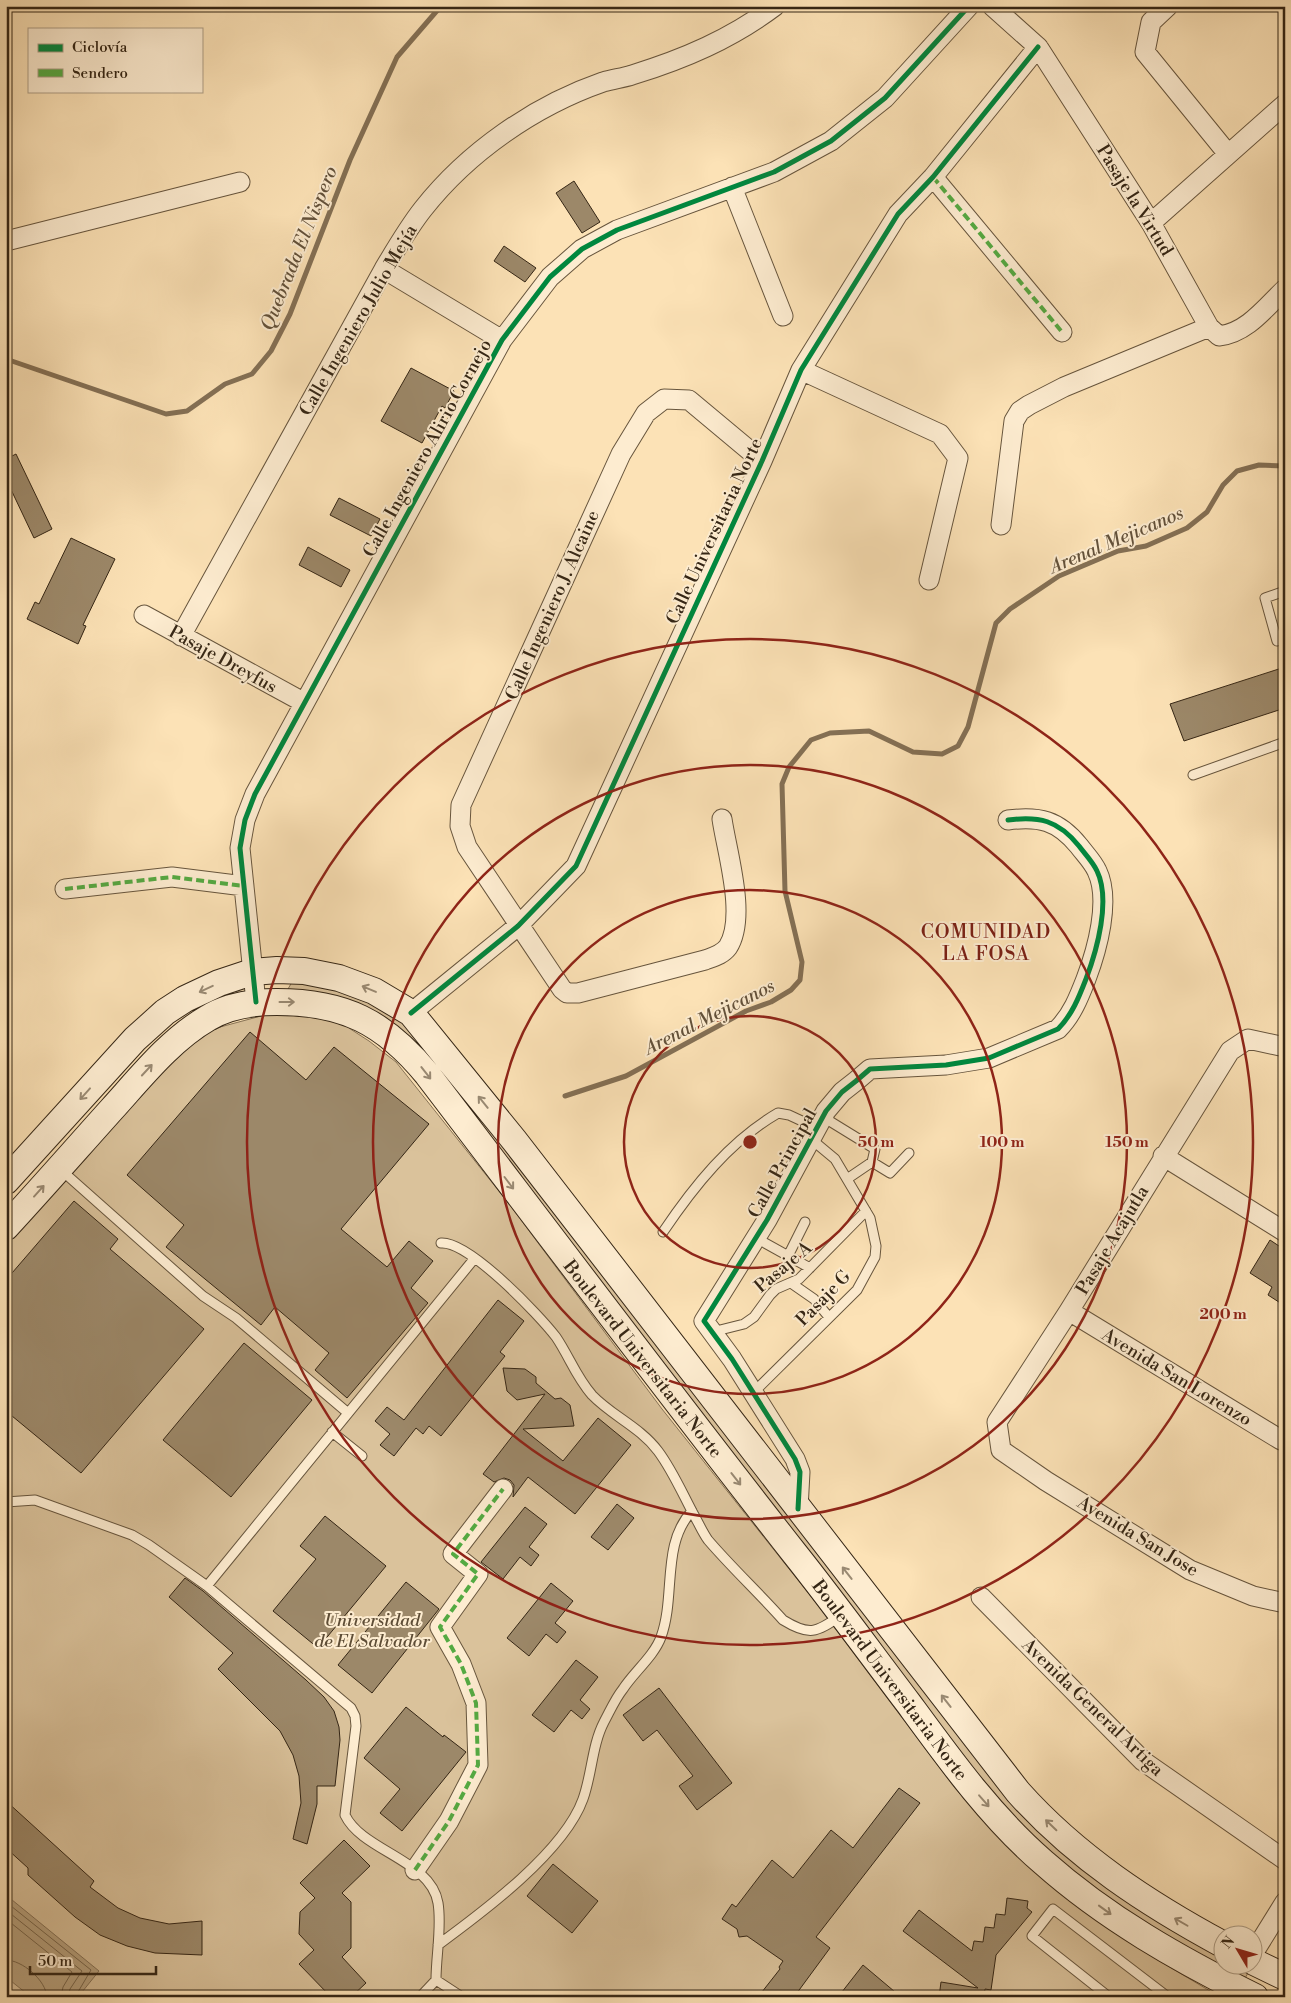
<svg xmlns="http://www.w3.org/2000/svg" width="1291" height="2003" font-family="'Libre Bodoni',serif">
<rect width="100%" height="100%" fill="#fce2b6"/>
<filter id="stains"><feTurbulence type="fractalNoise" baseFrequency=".004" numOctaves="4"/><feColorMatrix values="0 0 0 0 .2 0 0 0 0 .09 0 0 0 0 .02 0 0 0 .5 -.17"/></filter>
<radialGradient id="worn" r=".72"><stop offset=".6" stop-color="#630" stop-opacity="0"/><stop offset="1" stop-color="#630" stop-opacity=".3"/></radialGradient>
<path fill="#dac29b" stroke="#887458" d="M292 982 335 989 383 1006 422 1039 1006 1793 1148 1915 1223 1957 1224 1966C1233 1966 1243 1963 1248 1973L1244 1980 1140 1926 1016 1823 419 1054 289 994 288 989Z
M276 1012 338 1021 369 1041 396 1062 506 1200 662 1409 813 1599 954 1787 1003 1842 1050 1885 1148 1954 1220 1997H6V1243L149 1083 209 1030Z"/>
<path fill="#b8a27f" stroke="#847055" d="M6 1895 99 1971 78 1997H31L6 1977Z"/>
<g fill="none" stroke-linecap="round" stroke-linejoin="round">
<path stroke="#76644a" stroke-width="1" d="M6 1902 91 1970 75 1997
M6 1910 82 1971 70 1989 68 1997
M6 1919 72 1972 63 1987 61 1997
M6 1960C22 1960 46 1980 47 1997"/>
<path stroke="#847055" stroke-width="5" d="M6 359 166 414 187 411 225 384 252 374 271 351 290 314 350 160 397 57 441 6
M565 1096 626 1076 746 1011 771 1002 791 990 800 980 802 962 785 891 782 784 789 767 811 740 830 733 869 731 913 752 942 754 958 746 968 727 996 623 1010 609 1059 576 1118 551 1146 546 1187 528 1207 512 1223 485 1237 471 1259 465 1285 466"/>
</g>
<path fill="#9c8869" stroke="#352615" d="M574 181 600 222 582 233 556 193Z
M504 246 536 268 525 282 494 261Z
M411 368 454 391 445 408 442 406 422 443 381 421Z
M16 454 52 529 34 538 6 479V459Z
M339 498 380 519 371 536 330 515Z
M71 538 115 559 83 625 86 626 78 644 27 619 35 602 39 604Z
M308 547 350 570 341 587 299 565Z
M1285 667V708L1184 741 1170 704Z
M250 1032 306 1080 334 1047 429 1124 341 1229 387 1267 409 1241 433 1261 411 1288 428 1303 347 1398 315 1370 329 1353 275 1307 261 1325 166 1247 184 1225 127 1175Z
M74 1201 118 1239 110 1249 204 1329 81 1473 6 1411V1280Z
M1270 1240 1285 1250V1306L1268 1295 1272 1287 1250 1273Z
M498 1300 524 1321 500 1352 505 1356 441 1436 429 1426 423 1434 416 1428 394 1456 380 1445 390 1434 375 1421 387 1407 404 1420Z
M244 1343 312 1400 231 1497 163 1440Z
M503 1368 525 1369 536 1377V1383L555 1399 561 1398 570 1405 574 1426 523 1429 563 1461 598 1418 631 1445 575 1514 528 1477 513 1497 514 1485 510 1480 504 1478 494 1482 483 1474 545 1394 517 1400 507 1391Z
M617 1504 634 1518 608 1550 591 1537Z
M525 1507 547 1524 529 1547 539 1555 531 1566 520 1557 503 1579 481 1562Z
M325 1516 386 1566 318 1648 273 1611 316 1559 300 1546Z
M185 1578 203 1591 306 1680 324 1697 334 1711 339 1727 340 1740 335 1786H317V1804L307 1844 293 1839 301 1803 299 1776 293 1755 280 1731 218 1669 233 1653 169 1597Z
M406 1582 439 1609 372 1693 338 1665Z
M551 1583 573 1601 555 1623 566 1632 557 1643 546 1634 529 1656 507 1638Z
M576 1660 598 1677 580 1700 590 1709 582 1719 571 1710 554 1732 532 1715Z
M659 1688 732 1783 697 1810 679 1786 693 1776 657 1730 643 1741 623 1715Z
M406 1707 443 1737 444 1735 466 1752 402 1831 380 1813 400 1789 364 1758Z
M899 1788 920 1803 816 1937 830 1948 794 1997H758L780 1969 779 1967 783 1961 747 1936 739 1937 737 1929 722 1919 732 1904 736 1907 772 1860 793 1878 831 1830 853 1848Z
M6 1801 94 1881 90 1887 118 1908 140 1918 169 1924 202 1921V1955L155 1953 127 1946 100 1935 75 1917 28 1875V1868L6 1848Z
M344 1840 370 1866 342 1893 351 1902V1948L342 1957 366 1983 351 1997H331L299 1964 314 1950 299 1934 300 1912 315 1898 300 1883Z
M553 1864 598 1901 572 1933 527 1896Z
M1007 1898 1028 1901 1027 1908 1032 1912 996 1955 991 1990 985 1989 984 1997H939L941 1982 978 1988 903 1931 919 1910 972 1951 974 1941 983 1942 985 1927 994 1928 996 1914 1005 1915Z
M863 1965 901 1997H838Z"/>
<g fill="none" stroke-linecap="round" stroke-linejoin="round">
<defs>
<path id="lane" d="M1285 591 1265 598 1277 641 1285 638
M1193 775 1285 742
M823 1117 875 1149 872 1162
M60 1169 203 1296 236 1318 348 1413
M847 1179 872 1162 890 1173 909 1153
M663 1232C694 1186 730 1141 778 1113L789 1115 817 1128
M756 1238 810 1268
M441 1243C469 1241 539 1315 556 1337 569 1356 576 1377 592 1395 612 1416 640 1427 658 1451 673 1471 683 1495 695 1517 699 1524 703 1533 708 1540 732 1568 759 1593 783 1620 809 1636 816 1633 840 1616
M788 1256 805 1222
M791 1283 814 1299 828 1316
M712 1332 744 1324 754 1317 770 1295 776 1289 799 1279 866 1211
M753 1393 857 1290 875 1257 876 1246 870 1218 835 1159 811 1139
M332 1432 362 1456
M6 1502 35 1500 132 1535 149 1545 207 1586 351 1708 355 1716 356 1726 345 1815C362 1851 431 1860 438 1903 442 1927 436 1955 436 1980L420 1997
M207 1586 474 1259
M438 1945C483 1912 564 1852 583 1799 592 1774 592 1745 604 1722 610 1711 615 1699 623 1689 634 1672 654 1656 661 1637 676 1596 661 1544 692 1511
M436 1980 462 1997
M1109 1997 1032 1936 1053 1909 1168 1997"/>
<path id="street" d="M992 6 1038 47 1151 223 1209 327 1219 336C1247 333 1266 307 1285 289
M1168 6 1151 22 1145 52 1228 154
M933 177 1062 332
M732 187 783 316
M1151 223 1285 104
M6 241 240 182
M384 269 502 340
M801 370 940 434 958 458 929 580
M1001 525 1014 421 1020 411 1029 405 1064 387 1209 327
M144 615 303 702
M181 636 384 269C396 249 408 228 423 209 468 152 534 106 603 82 613 79 623 78 632 75 684 59 731 39 775 6
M722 819C727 853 747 917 728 947 722 955 713 957 705 960L578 993H567L562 989 467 847 460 826 461 805 621 454 646 413 664 399 689 400 762 461
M65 889 172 877 244 886
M256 1002 240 848 245 820 255 794 502 340 550 277 582 249 617 230 774 172 831 141 885 98 969 6
M411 1013 518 926 576 866 762 461 801 370 898 214 933 177 1038 47
M1285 1047 1248 1039 1230 1051 1069 1311 997 1422 1001 1450 1046 1481 1190 1570 1253 1596 1285 1603
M1163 1156 1285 1232
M1069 1311 1281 1440H1285
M798 1509 800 1472 795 1459 732 1359 704 1321 767 1220 826 1111 842 1092 856 1081 870 1069 946 1065 989 1058 1058 1029C1072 1015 1079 997 1086 979 1097 950 1111 900 1097 871 1093 862 1085 854 1079 846 1058 820 1039 816 1008 820
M981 1597 1143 1761 1285 1860
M415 1870 449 1821 478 1765 476 1703 461 1664 440 1627 478 1574 453 1554 503 1489
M1254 1952 1285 1902"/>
<path id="secondary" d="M6 1181 135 1039 165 1012 185 999 219 983 252 972 277 970 304 971 339 978 374 991 411 1013 514 1140 1018 1792C1076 1857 1148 1904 1224 1945
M6 1227C42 1188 77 1148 112 1109 141 1077 170 1040 208 1018 229 1005 253 1002 277 1002 344 1002 384 1022 427 1074 549 1234 670 1395 795 1554 834 1603 871 1654 909 1704 950 1760 991 1817 1043 1862 1106 1918 1180 1960 1255 1997
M1254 1962 1285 1977"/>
</defs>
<use href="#lane" stroke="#67553d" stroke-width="11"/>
<use href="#street" stroke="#67553d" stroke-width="21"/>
<use href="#secondary" stroke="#352615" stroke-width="28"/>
<use href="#lane" stroke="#fdecd0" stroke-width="9"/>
<use href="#street" stroke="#fdecd0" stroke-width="19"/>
<use href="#secondary" stroke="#fdecd0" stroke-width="26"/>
<path stroke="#54aa42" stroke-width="4" stroke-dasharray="8 4" stroke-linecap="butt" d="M933 177 1062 332
M65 889 172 877 244 886
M415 1870 449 1821 478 1765 476 1703 461 1664 440 1627 478 1574 453 1554 503 1489"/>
<defs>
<path id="cycleway" d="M256 1002 240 848 245 820 255 794 502 340 550 277 582 249 617 230 774 172 831 141 885 98 969 6
M411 1013 518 926 576 866 762 461 801 370 898 214 933 177 1038 47
M798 1509 800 1472 795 1459 732 1359 704 1321 767 1220 826 1111 842 1092 856 1081 870 1069 946 1065 989 1058 1058 1029C1072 1015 1079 997 1086 979 1097 950 1111 900 1097 871 1093 862 1085 854 1079 846 1058 820 1039 816 1008 820"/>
</defs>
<use href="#cycleway" stroke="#fdecd0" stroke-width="8"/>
<use href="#cycleway" stroke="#00873e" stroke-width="5"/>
</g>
<defs><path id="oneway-shaft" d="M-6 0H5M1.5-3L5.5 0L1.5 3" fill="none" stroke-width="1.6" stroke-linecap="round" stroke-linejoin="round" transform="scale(1.25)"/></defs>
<g stroke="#998972">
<use href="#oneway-shaft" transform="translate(206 989) rotate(155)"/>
<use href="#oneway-shaft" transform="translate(369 989) rotate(-157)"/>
<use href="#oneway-shaft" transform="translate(287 1002)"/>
<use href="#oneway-shaft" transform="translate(147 1070) rotate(-47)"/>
<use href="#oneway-shaft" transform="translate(426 1073) rotate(52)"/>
<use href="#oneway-shaft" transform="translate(85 1094) rotate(132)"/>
<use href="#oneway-shaft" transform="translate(483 1102) rotate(-129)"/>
<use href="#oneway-shaft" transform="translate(509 1183) rotate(53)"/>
<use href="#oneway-shaft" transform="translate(39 1191) rotate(-48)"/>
<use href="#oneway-shaft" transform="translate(736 1479) rotate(52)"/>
<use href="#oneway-shaft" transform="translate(847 1573) rotate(-128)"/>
<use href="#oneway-shaft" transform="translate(946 1701) rotate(-128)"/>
<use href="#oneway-shaft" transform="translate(984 1801) rotate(49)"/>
<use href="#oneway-shaft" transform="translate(1051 1825) rotate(-136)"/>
<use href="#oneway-shaft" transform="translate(1105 1910) rotate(36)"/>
<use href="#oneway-shaft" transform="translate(1181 1922) rotate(-150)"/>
</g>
<g fill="none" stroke="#8f2418" stroke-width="2.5">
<circle cx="750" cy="1142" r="126"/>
<circle cx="750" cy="1142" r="252"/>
<circle cx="750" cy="1142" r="377"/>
<circle cx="750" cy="1142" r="503"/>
</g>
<g text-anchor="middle" stroke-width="4" stroke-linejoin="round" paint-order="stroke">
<g font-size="18" fill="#352615" stroke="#fdecd0">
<text transform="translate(1135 200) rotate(58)" y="6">Pasaje la Virtud</text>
<text transform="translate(358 320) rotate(-60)" y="6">Calle Ingeniero Julio Mejía</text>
<text transform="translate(427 448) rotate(-61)" y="6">Calle Ingeniero Alirio Cornejo</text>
<text transform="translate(714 531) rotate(-65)" y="6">Calle Universitaria Norte</text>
<text transform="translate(552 605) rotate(-66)" y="6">Calle Ingeniero J. Alcaine</text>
<text transform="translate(223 659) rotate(29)" y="6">Pasaje Dreyfus</text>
<text transform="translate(782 1163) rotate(-61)" y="6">Calle Principal</text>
<text transform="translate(1112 1240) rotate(-59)" y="6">Pasaje Acajutla</text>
<text transform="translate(783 1267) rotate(-40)" y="6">Pasaje A</text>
<text transform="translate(823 1298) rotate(-46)" y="6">Pasaje G</text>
<text transform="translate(643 1359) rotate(52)" y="6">Boulevard Universitaria Norte</text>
<text transform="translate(1177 1377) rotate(31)" y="6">Avenida San Lorenzo</text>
<text transform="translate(1138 1536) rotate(31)" y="6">Avenida San Jose</text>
<text transform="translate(890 1680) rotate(53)" y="6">Boulevard Universitaria Norte</text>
<text transform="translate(1093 1707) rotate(44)" y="6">Avenida General Artiga</text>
</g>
<g font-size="18" font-style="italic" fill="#5e4d36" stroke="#fdecd0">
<text x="372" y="1626">Universidad<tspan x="372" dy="21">de El Salvador</tspan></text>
</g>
<g font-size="19" font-style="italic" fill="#63513a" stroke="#fdecd0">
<text transform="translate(298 248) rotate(-68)" y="7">Quebrada El Nispero</text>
<text transform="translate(1116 539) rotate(-23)" y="7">Arenal Mejicanos</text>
<text transform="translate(709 1016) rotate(-27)" y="7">Arenal Mejicanos</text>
</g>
<g font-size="19" letter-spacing="1" fill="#7a1f14" stroke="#fdecd0">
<text x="986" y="938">COMUNIDAD<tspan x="986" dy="22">LA FOSA</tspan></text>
</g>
</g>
<circle cx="750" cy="1142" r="8" fill="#8f2418" stroke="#fdecd0" stroke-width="2.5"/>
<g font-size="15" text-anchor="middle" font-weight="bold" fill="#8f2418" stroke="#fdecd0" stroke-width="4" stroke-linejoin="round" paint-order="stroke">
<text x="876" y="1147">50 m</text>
<text x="1002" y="1147">100 m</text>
<text x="1127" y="1147">150 m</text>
<text x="1223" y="1319">200 m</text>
</g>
<rect width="1291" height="2003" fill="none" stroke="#fce2b6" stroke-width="25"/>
<rect x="8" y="8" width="1276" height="1988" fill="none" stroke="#352615" stroke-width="2.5"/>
<rect x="12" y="12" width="1266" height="1978" fill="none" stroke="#352615"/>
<rect x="28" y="28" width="175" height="65" fill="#fdecd0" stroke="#ad9d85"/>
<rect x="38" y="44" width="25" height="8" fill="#00873e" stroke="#ad9d85"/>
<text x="72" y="52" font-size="15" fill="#352615">Ciclovía</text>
<rect x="38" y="69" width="25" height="8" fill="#54aa42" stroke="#ad9d85"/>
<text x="72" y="78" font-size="15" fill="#352615">Sendero</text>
<g transform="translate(1238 1950) rotate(308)"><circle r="24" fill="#fdecd0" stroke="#ad9d85"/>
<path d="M0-4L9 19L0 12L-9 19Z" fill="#8f2418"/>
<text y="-8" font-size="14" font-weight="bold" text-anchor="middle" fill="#352615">N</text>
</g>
<path d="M30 1966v8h126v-8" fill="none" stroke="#352615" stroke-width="2.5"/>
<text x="38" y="1966" font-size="15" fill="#352615" stroke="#fdecd0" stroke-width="4" paint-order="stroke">50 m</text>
<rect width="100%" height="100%" filter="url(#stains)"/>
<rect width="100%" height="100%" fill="url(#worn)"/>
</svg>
